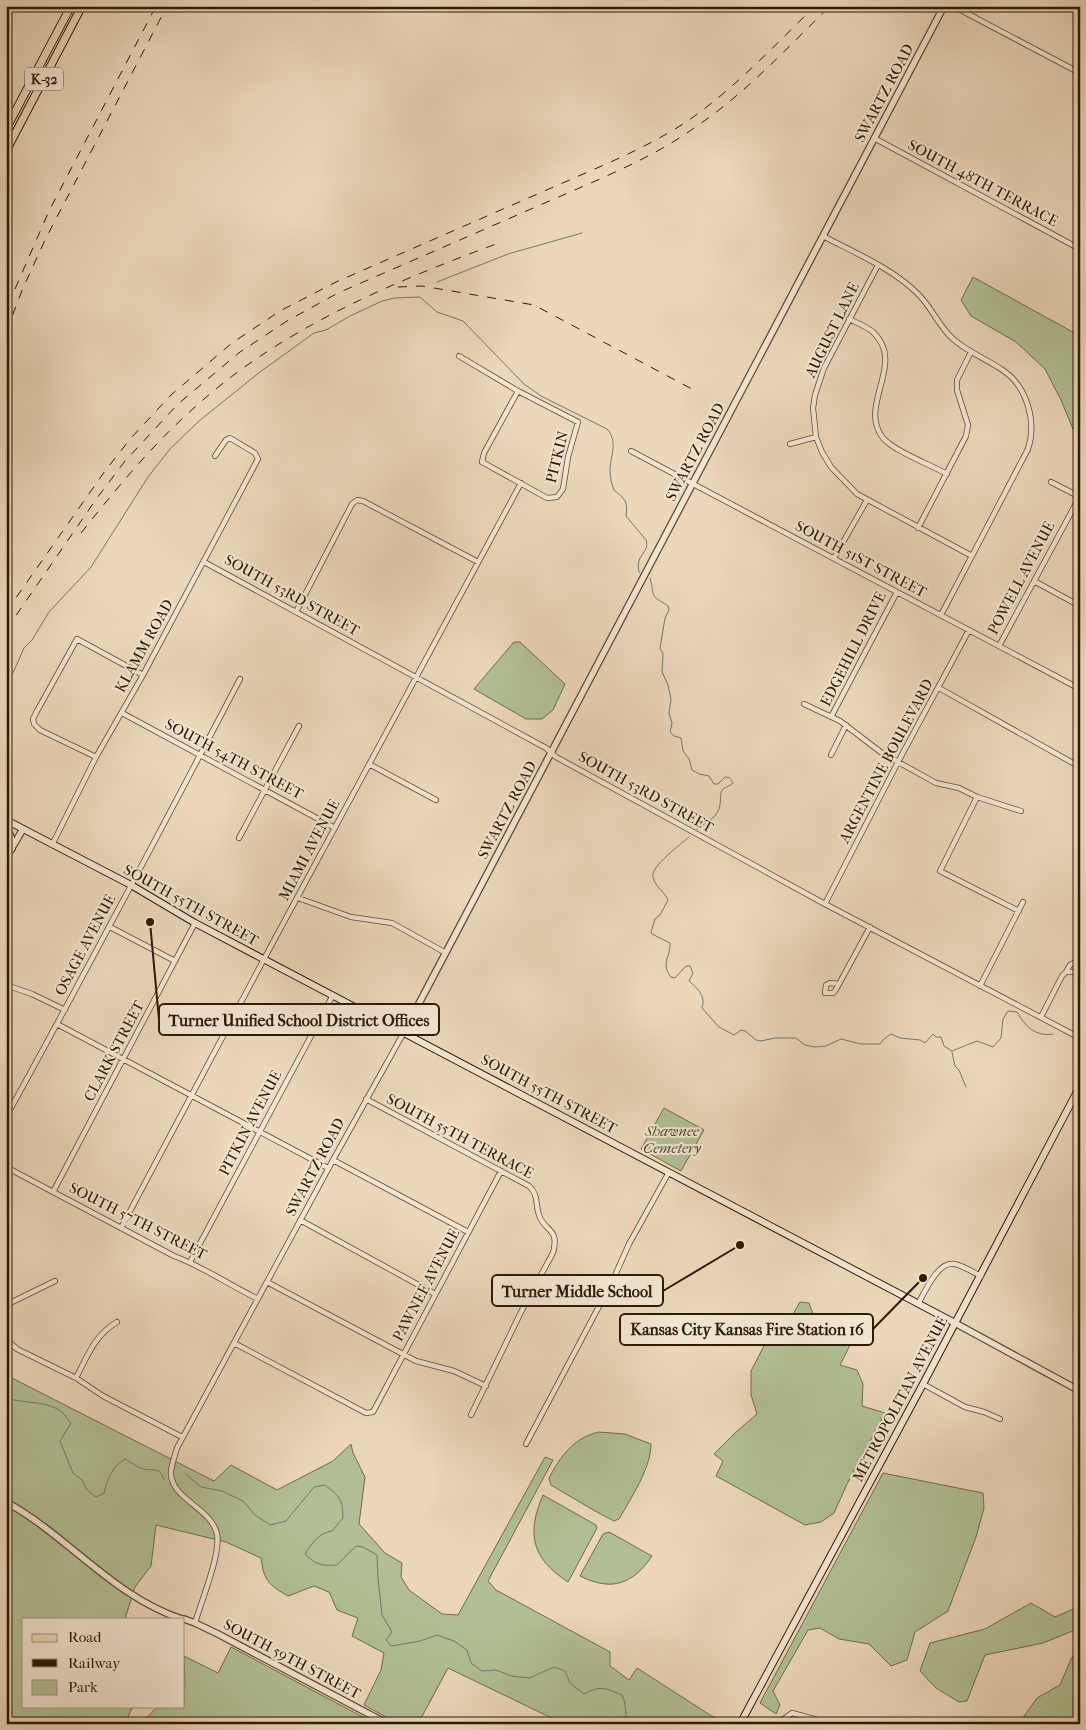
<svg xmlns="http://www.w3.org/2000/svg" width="1086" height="1730" font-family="'IM FELL French Canon',serif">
<rect width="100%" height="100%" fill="#ecd7ba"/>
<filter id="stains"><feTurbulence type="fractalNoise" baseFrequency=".004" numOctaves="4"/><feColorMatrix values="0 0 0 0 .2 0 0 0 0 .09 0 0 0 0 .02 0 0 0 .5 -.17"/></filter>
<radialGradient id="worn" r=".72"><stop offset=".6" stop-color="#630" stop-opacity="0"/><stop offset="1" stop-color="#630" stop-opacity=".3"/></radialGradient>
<path fill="#b2bf94" stroke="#6f6c4c" d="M973 277 1080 336V416L1073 429 1061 400 1045 369 1016 342 971 316 961 300Z
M514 642H520L565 684 553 710 542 719H526L474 689Z
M664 1108 704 1130 681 1171 641 1149Z
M800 1302 809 1303 817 1325 829 1339 839 1335 850 1345 840 1365 857 1370 863 1384 862 1406 885 1413 847 1484 834 1513 821 1522 805 1525 716 1476 723 1461 714 1454 736 1432 757 1414 751 1395V1371L766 1342 788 1323Z
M6 1375 214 1481 231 1465 277 1490 333 1461 351 1444 353 1453 365 1477 359 1524 385 1553 402 1563 401 1577 409 1590 442 1614 458 1615 545 1457 553 1460 488 1581 496 1590 610 1652V1666L629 1680 637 1668 724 1724H564L448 1668 418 1724H399L364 1705 381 1670 384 1653 352 1636 358 1618 337 1610 329 1592 314 1586 288 1596C269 1585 264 1581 261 1558L226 1542 156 1525 151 1566 135 1587 125 1619H24V1706H133L125 1724H6Z
M599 1432 625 1434 651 1444C651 1468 631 1498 619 1519L614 1521 595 1511 551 1485 549 1478C561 1456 573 1438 599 1432Z
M883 1473 983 1493 984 1508 976 1537 948 1611 915 1632 907 1660 891 1666 869 1644 839 1639 820 1628 808 1630 773 1691 780 1705 776 1714 760 1703Z
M543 1495 596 1525 597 1528 568 1582C532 1558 526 1535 543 1495Z
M609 1532 652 1556C633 1584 612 1592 580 1576L603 1534Z
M1031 1603 1055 1617 1080 1606V1628L1043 1643 985 1655 967 1701 959 1702 936 1688 920 1671 930 1643 985 1629Z
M231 1647 376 1724H142C158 1703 159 1706 184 1706V1689L185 1687 184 1656 218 1673Z
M1080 1654V1724H1003L1020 1722 1037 1698 1060 1685 1072 1657Z"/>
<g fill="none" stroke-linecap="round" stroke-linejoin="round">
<path stroke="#707871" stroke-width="1" d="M437 282 508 254 582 233
M650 578C656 600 648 593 668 606L669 610 665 618 660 648 663 654 662 672 668 685 671 699 669 713 672 723 670 732 674 736 681 738 683 751 689 759 692 770 699 774 709 776 714 784H718L725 777C730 777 731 779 733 783 730 786 726 787 723 789 719 791 722 806 718 811 714 819 704 824 697 829
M6 680 12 675 24 648 32 640 49 612 91 567 148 477 170 449 199 421 260 372 314 333 326 330 350 316 382 301 395 298 420 297 437 312 463 321 524 384 541 396 607 429C618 441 611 454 610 469 610 476 611 483 614 490 625 499 628 501 626 516L646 540C650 554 635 553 639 572L640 573
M689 837C681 844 650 867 653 877 655 887 665 892 668 900L660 915 655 919 651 932 652 934 670 943C671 956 660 964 671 977L675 978 686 966H690L693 973 689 981C698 989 706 996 702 1008L719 1027 734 1035 741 1030 745 1031 756 1040 761 1041 775 1038H796L805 1045 815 1047 826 1046 841 1039 861 1044H880L884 1039 891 1034 900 1038 920 1040 925 1043 933 1034 936 1037H941L944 1046 952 1051 977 1041 993 1047 1001 1038 1003 1019 1008 1011 1017 1012C1025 1026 1035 1037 1053 1034
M1077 1027 1080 1025
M952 1052 955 1066 959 1070 966 1087
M6 1398C24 1404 49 1400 63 1413 66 1416 68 1420 71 1423L60 1441 73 1473 82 1480 87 1490 96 1497 104 1493C107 1480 113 1465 125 1459 131 1462 138 1468 144 1469 154 1472 158 1465 164 1479
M187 1475 201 1487 222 1491 243 1501 255 1515 270 1525 286 1521 314 1487 325 1485C339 1496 343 1499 343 1518L332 1531C319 1533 312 1543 305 1554 316 1565 321 1566 337 1565L356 1546 363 1547 377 1555 378 1578 382 1615 392 1632 386 1640 391 1646 420 1641 437 1635 454 1641 467 1650 471 1663 482 1671 496 1670 511 1676 529 1678 554 1667 565 1671 570 1683 584 1694C601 1685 605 1688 622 1695 628 1707 623 1714 629 1724"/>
<defs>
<path id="minor" d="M953 6 1080 73
M874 138 1080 249
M823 236C855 253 890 267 917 293 931 306 938 325 952 338 967 352 987 359 1004 371 1027 387 1037 422 1028 449L941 615
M878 265 824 368 815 395 813 408 816 437 822 452 831 467 857 494 972 556
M849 319C857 323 866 326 873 332 907 364 857 405 883 438 894 451 931 465 947 474
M459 356 518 391 578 422 568 457 563 489 557 497 547 498 482 462 484 453 518 391
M790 444 816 437
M631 451 1080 689
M1051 482 1080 497
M918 528 966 436 968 425 957 390V380L971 352
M834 558 867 500
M204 562 546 748 556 757 825 904 1080 1038
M1034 581 1080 606
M296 612 352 504 357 500 363 501 478 562
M999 646 1080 496
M939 688 1080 767
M804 704 840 721 882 753 936 783 959 788 977 797 1021 811
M122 713 335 828
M831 717 897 592
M831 755 846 725
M96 757 40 730 34 724 33 719 37 711 77 639 143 675
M369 764 436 800
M977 797 940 871 1019 911
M239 838 299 726
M52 845 96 757 143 675 258 459 255 453 230 438 226 440 215 456
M298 898 351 917 392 923 446 953
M825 904 898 762 969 630
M110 927 175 961
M1066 972 1070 965 1080 960
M830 983 839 984 835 991 833 993H825L826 985Z
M839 984 870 927
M6 985 32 994 65 1010
M980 986 1023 902
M1041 1017 1062 976 1066 972H1080
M57 1024 328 1168
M366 1099 529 1186C539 1195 535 1204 539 1215 544 1232 560 1227 553 1253L525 1304 471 1415
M6 1117C86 972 163 826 240 679
M333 1160 468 1232
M6 1167 174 1256C204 1267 229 1285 258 1299
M53 1192 195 923
M300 1220 435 1294
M121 1228 264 959 521 483
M190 1262 333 995
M267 1282 416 1361 454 1371 486 1386
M918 1304C925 1292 938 1260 955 1264 963 1266 973 1272 981 1276
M6 1305 55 1281
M6 1339 17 1349 76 1378 103 1396 182 1437
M234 1343 366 1413 373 1412 501 1171
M76 1378C88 1355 94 1336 117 1322
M923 1384 965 1407 984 1412 1000 1419
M526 1444 613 1280 629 1244 669 1172
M195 1623C201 1602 221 1554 217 1534 211 1507 169 1499 171 1471 172 1463 175 1455 177 1448L333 1160 404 1032
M777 1724 792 1713 814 1719 821 1724"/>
<path id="tertiary" d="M6 858 23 829
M404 1032 944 6
M955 1323 1080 1391
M6 1502C68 1536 114 1597 182 1619
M184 1619 195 1623 218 1634 388 1724"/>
<path id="secondary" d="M6 820 131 885 195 923 955 1323
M6 827 11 837 12 848
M740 1724 923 1384 1080 1086"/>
<path id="primary" d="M6 129 71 6
M6 151 82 6"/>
</defs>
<use href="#minor" stroke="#5c4931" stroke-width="6"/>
<use href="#tertiary" stroke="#5c4931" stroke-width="8"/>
<use href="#secondary" stroke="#2c1a03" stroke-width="8"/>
<use href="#primary" stroke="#2c1a03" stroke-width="9"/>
<use href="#minor" stroke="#f3e5d2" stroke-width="4.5"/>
<use href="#tertiary" stroke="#f3e5d2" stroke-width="5.5"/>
<use href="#secondary" stroke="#f3e5d2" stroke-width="6"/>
<use href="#primary" stroke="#ecd7ba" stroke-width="7"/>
<path stroke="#2c1a03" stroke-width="1" stroke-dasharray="9 9" stroke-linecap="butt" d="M398 287 422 286 534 305 692 389
M15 289 49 211 156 6
M6 332 23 288 45 240 167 6
M81 533C116 489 152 445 195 407 281 329 388 284 496 244
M6 612 105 471 131 438 171 395 232 343 280 311 336 282 597 168C629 154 661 139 689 120 735 88 775 45 815 6
M6 630 97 498 125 461 178 404 240 352 287 321 338 293 600 179C633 164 665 149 694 128 745 94 787 48 830 6"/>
</g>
<g text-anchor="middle" stroke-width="4" stroke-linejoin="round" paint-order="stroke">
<rect fill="#f3e5d2" stroke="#685741" stroke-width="1" x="25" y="67.5" width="38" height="23" rx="4"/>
<g font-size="14" font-weight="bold" fill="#2c1a03">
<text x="44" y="84">K-32</text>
</g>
<g font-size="15" fill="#2c1a03" stroke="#f3e5d2">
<text transform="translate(884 93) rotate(-62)" y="5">SWARTZ ROAD</text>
<text transform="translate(983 183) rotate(28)" y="5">SOUTH 48TH TERRACE</text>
<text transform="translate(832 330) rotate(-64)" y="5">AUGUST LANE</text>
<text transform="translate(695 452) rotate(-62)" y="5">SWARTZ ROAD</text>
<text transform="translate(557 457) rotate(-76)" y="5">PITKIN</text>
<text transform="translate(861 559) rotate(28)" y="5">SOUTH 51ST STREET</text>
<text transform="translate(1021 578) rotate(-62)" y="5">POWELL AVENUE</text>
<text transform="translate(292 595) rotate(29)" y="5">SOUTH 53RD STREET</text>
<text transform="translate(144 646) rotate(-61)" y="5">KLAMM ROAD</text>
<text transform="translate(853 649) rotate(-63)" y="5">EDGEHILL DRIVE</text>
<text transform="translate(234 759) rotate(28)" y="5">SOUTH 54TH STREET</text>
<text transform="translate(886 761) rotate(-62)" y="5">ARGENTINE BOULEVARD</text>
<text transform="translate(646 792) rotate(29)" y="5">SOUTH 53RD STREET</text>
<text transform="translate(507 810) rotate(-62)" y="5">SWARTZ ROAD</text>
<text transform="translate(309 850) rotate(-62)" y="5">MIAMI AVENUE</text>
<text transform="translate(191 905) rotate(29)" y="5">SOUTH 55TH STREET</text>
<text transform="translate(85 945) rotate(-62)" y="5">OSAGE AVENUE</text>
<text transform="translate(114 1051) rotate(-62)" y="5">CLARK STREET</text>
<text transform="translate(549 1094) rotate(28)" y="5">SOUTH 55TH STREET</text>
<text transform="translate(250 1123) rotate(-62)" y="5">PITKIN AVENUE</text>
<text transform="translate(460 1136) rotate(28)" y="5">SOUTH 55TH TERRACE</text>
<text transform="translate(315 1167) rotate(-62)" y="5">SWARTZ ROAD</text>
<text transform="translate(138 1221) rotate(27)" y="5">SOUTH 57TH STREET</text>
<text transform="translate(426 1285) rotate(-62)" y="5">PAWNEE AVENUE</text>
<text transform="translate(900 1399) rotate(-62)" y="5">METROPOLITAN AVENUE</text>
<text transform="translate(292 1659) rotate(28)" y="5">SOUTH 59TH STREET</text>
</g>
<g font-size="15" font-style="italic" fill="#544c2e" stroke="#f3e5d2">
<text x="672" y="1136">Shawnee<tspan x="672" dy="17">Cemetery</tspan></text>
</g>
</g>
<path fill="none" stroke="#2c1a03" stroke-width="2" d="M150 922L159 1020M740 1245L663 1291M923 1278L873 1329"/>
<g fill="#2c1a03" stroke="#f3e5d2" stroke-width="2">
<circle cx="150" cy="922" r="5"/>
<circle cx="740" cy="1245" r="5"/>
<circle cx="923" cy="1278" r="5"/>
</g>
<g fill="#f3e5d2" stroke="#2c1a03" stroke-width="2">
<rect x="159" y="1004" width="280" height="31" rx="5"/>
<rect x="492" y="1275" width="171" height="31" rx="5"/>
<rect x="620" y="1314" width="253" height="31" rx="5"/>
</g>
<g font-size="16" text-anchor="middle" font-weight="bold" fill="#2c1a03">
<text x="299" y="1026">Turner Unified School District Offices</text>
<text x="577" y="1297">Turner Middle School</text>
<text x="747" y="1335">Kansas City Kansas Fire Station 16</text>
</g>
<rect width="1086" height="1730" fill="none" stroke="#ecd7ba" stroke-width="25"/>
<rect x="8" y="8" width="1071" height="1715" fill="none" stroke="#2c1a03" stroke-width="2.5"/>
<rect x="12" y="12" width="1061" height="1705" fill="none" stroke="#2c1a03"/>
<rect x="22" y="1618" width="162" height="90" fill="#f3e5d2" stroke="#a3947f"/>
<rect x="32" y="1634" width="25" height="8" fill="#ecd7ba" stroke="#a3947f"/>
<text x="68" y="1642" font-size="15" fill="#2c1a03">Road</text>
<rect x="32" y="1659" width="25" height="8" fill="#2c1a03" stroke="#a3947f"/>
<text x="68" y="1668" font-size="15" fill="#2c1a03">Railway</text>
<rect x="32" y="1680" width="25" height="15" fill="#b2bf94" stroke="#a3947f"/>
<text x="68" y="1692" font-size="15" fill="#2c1a03">Park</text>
<rect width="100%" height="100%" filter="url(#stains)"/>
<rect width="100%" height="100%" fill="url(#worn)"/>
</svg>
